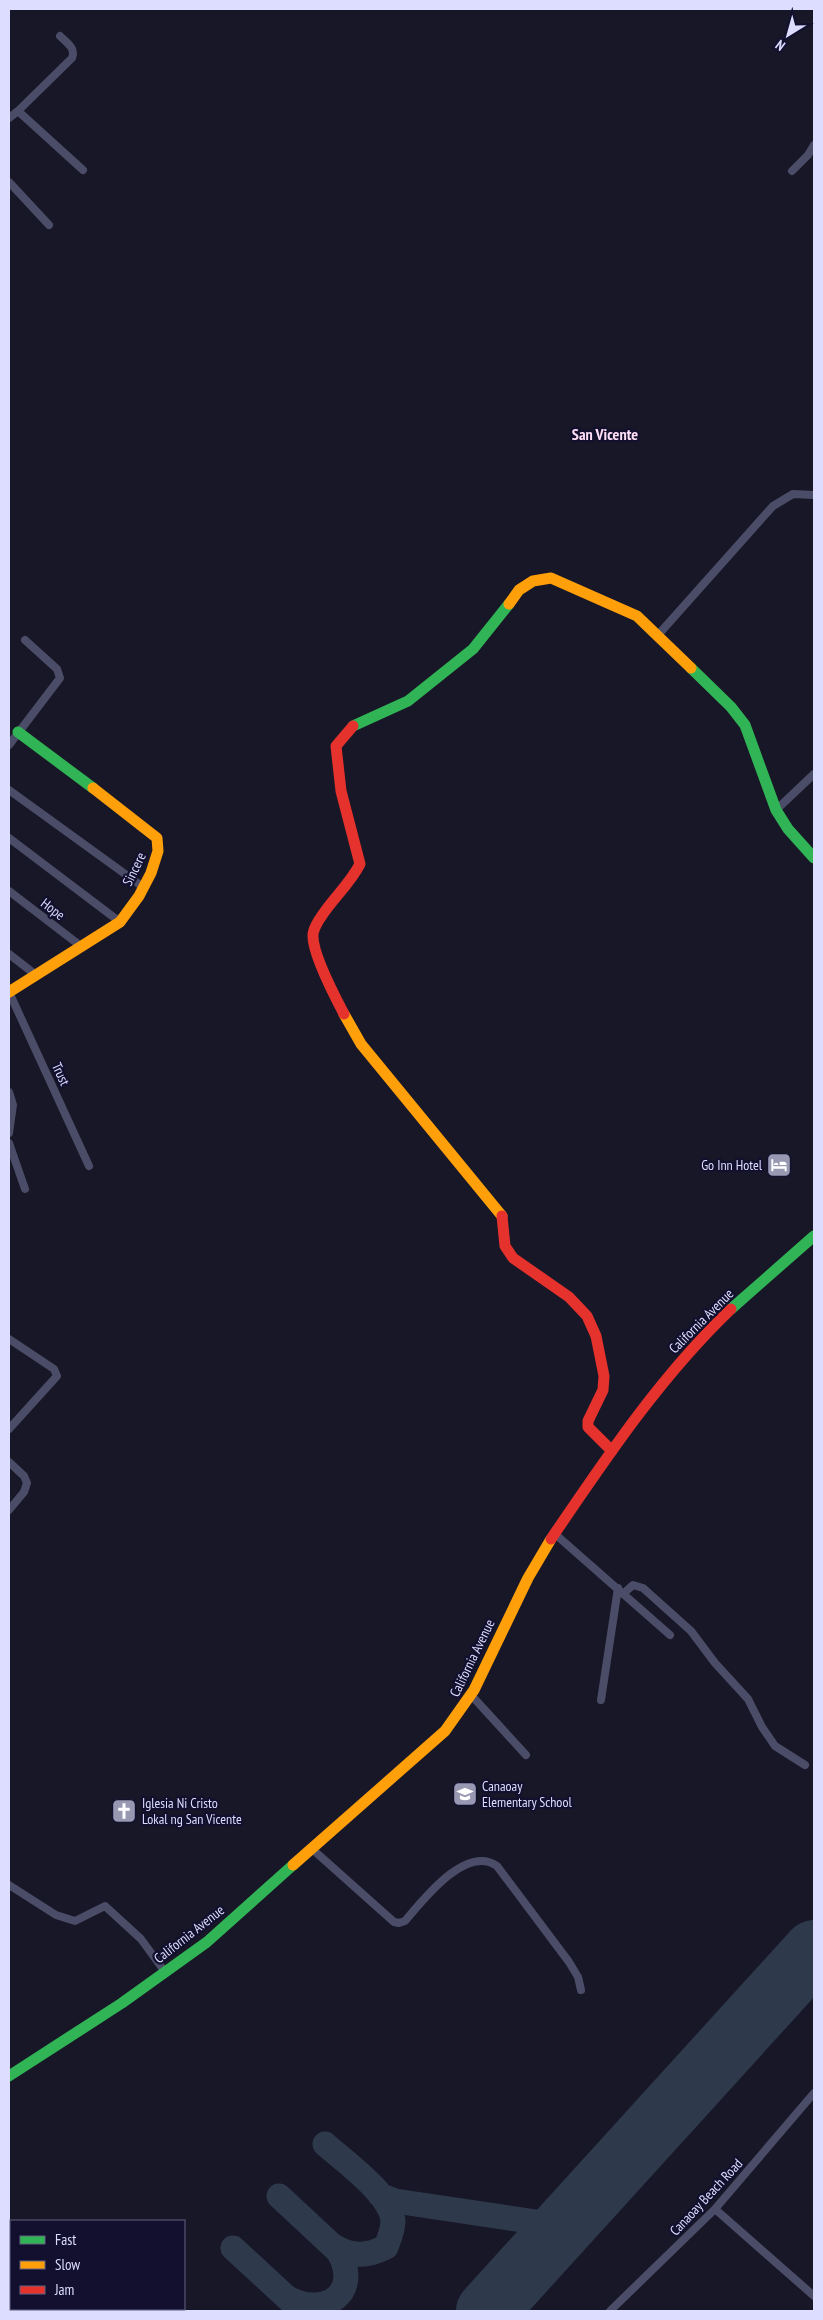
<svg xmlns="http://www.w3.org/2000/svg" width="823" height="2320" font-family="'PT Sans Narrow',sans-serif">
<rect width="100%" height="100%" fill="#181727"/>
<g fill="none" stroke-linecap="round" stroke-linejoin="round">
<path stroke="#2e3a4b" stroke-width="25" d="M325 2144C345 2162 391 2194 393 2221 393 2230 389 2239 386 2247 366 2257 351 2257 332 2245
M380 2195 395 2201 536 2222 562 2220 580 2209
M279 2196 338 2251C363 2293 324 2319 286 2297
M536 2222 543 2225 549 2233V2239L540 2253
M233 2248 297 2307"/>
<path stroke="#2e3a4b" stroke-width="62" d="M487 2311 814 1951"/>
<path stroke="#4b4d68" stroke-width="8" d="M18 111 72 58C76 48 67 43 60 36
M9 118 18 111 83 170
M792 171 808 155 814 145
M9 182 49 225
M658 635 773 506 793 494 814 495
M9 745 60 678 57 669 25 640
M9 790 143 887
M776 810 814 774
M9 838 120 922
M9 891 82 947
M9 954 36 975
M9 992 89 1166
M9 1092 13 1105 9 1133
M9 1143 25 1189
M9 1339 54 1369 57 1376 9 1429
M9 1462 24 1476 27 1483 24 1492 9 1510
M555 1534 670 1635
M624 1593 633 1585 643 1588 691 1631 715 1663 748 1699 762 1727 775 1746 805 1765
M472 1696 526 1755
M601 1700 618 1588
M311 1848 394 1922 399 1923 405 1921C423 1900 466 1844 497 1866L569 1962 578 1977 581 1990
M9 1885 56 1915 75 1921 105 1906 141 1939 165 1972
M715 2209 814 2296
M610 2311 715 2209 814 2093"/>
<path stroke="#30b455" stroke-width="11" d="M691 668 731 707 745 725 776 810 788 829 814 858
M353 726 408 701 473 649 509 604
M18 732 93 788
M731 1309 814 1236
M9 2076 122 2003 207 1942 293 1865"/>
<path stroke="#ff9f0a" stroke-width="11" d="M509 604 519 590 533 581 551 578 637 616 691 668
M9 992 120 922 139 896 151 873 158 851 157 838 93 788
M344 1014 361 1044 502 1216
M293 1865 445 1731 474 1690 528 1578 551 1539"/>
<path stroke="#e5322d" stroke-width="11" d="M344 1014C335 997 312 953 313 935 313 930 318 921 321 917 333 898 350 884 360 864L341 791 336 746 353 726
M502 1216 505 1246 513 1258 569 1297 587 1316 596 1336 604 1376 603 1390 588 1421V1427L612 1451
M551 1539C606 1458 660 1377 731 1309"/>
</g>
<defs>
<symbol id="hotel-square" viewBox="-11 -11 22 22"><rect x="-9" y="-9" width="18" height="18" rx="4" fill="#9898b3" stroke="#12102e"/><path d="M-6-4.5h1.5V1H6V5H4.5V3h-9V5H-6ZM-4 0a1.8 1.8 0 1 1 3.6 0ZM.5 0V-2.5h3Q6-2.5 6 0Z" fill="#fff"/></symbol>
<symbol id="school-square" viewBox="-11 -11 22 22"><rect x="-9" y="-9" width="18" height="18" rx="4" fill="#9898b3" stroke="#12102e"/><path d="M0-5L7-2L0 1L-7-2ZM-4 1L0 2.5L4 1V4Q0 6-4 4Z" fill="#fff"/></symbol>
<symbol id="church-square" viewBox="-11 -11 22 22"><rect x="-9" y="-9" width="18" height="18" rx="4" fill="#9898b3" stroke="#12102e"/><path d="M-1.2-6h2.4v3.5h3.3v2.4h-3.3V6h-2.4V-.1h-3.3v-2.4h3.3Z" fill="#fff"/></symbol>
</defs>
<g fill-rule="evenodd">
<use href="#hotel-square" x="765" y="1151" width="28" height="28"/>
<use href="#school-square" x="451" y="1780" width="28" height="28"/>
<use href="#church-square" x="110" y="1797" width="28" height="28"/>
</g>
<g text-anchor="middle" stroke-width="4.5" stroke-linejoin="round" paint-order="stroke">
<g font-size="14" fill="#ddf" stroke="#12102e">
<text transform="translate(134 869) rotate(-64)" y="5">Sincere</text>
<text transform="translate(53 909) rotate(37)" y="5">Hope</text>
<text transform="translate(61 1074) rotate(65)" y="5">Trust</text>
<text transform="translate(701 1321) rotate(-45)" y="5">California Avenue</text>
<text transform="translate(472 1658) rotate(-64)" y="5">California Avenue</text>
<text transform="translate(189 1934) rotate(-38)" y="5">California Avenue</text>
<text transform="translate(706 2197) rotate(-47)" y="5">Canaoay Beach Road</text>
</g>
<g font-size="14" fill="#ddf" stroke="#12102e" text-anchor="start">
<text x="762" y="1170" text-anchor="end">Go Inn Hotel</text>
<text x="482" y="1791">Canaoay<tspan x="482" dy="16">Elementary School</tspan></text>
<text x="142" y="1808">Iglesia Ni Cristo<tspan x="142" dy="16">Lokal ng San Vicente</tspan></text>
</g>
<g font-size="16" font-weight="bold" fill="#ffdff6" stroke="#12102e">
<text x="605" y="440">San Vicente</text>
</g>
</g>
<rect width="823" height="2320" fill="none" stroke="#ddddff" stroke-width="20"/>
<rect x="10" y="2220" width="175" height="90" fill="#12102e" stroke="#636282"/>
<rect x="20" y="2236" width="25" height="8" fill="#30b455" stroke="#636282"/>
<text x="55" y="2245" font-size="15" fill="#ddddff">Fast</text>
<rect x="20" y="2261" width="25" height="8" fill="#ff9f0a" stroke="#636282"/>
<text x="55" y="2270" font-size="15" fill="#ddddff">Slow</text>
<rect x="20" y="2286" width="25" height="8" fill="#e5322d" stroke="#636282"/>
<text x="55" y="2295" font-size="15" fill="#ddddff">Jam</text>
<g transform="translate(788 35) rotate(217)" stroke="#12102e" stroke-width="4" paint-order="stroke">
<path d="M0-4L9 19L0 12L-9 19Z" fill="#ddddff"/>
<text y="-8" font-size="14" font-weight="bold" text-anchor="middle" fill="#ddddff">N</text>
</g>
</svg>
